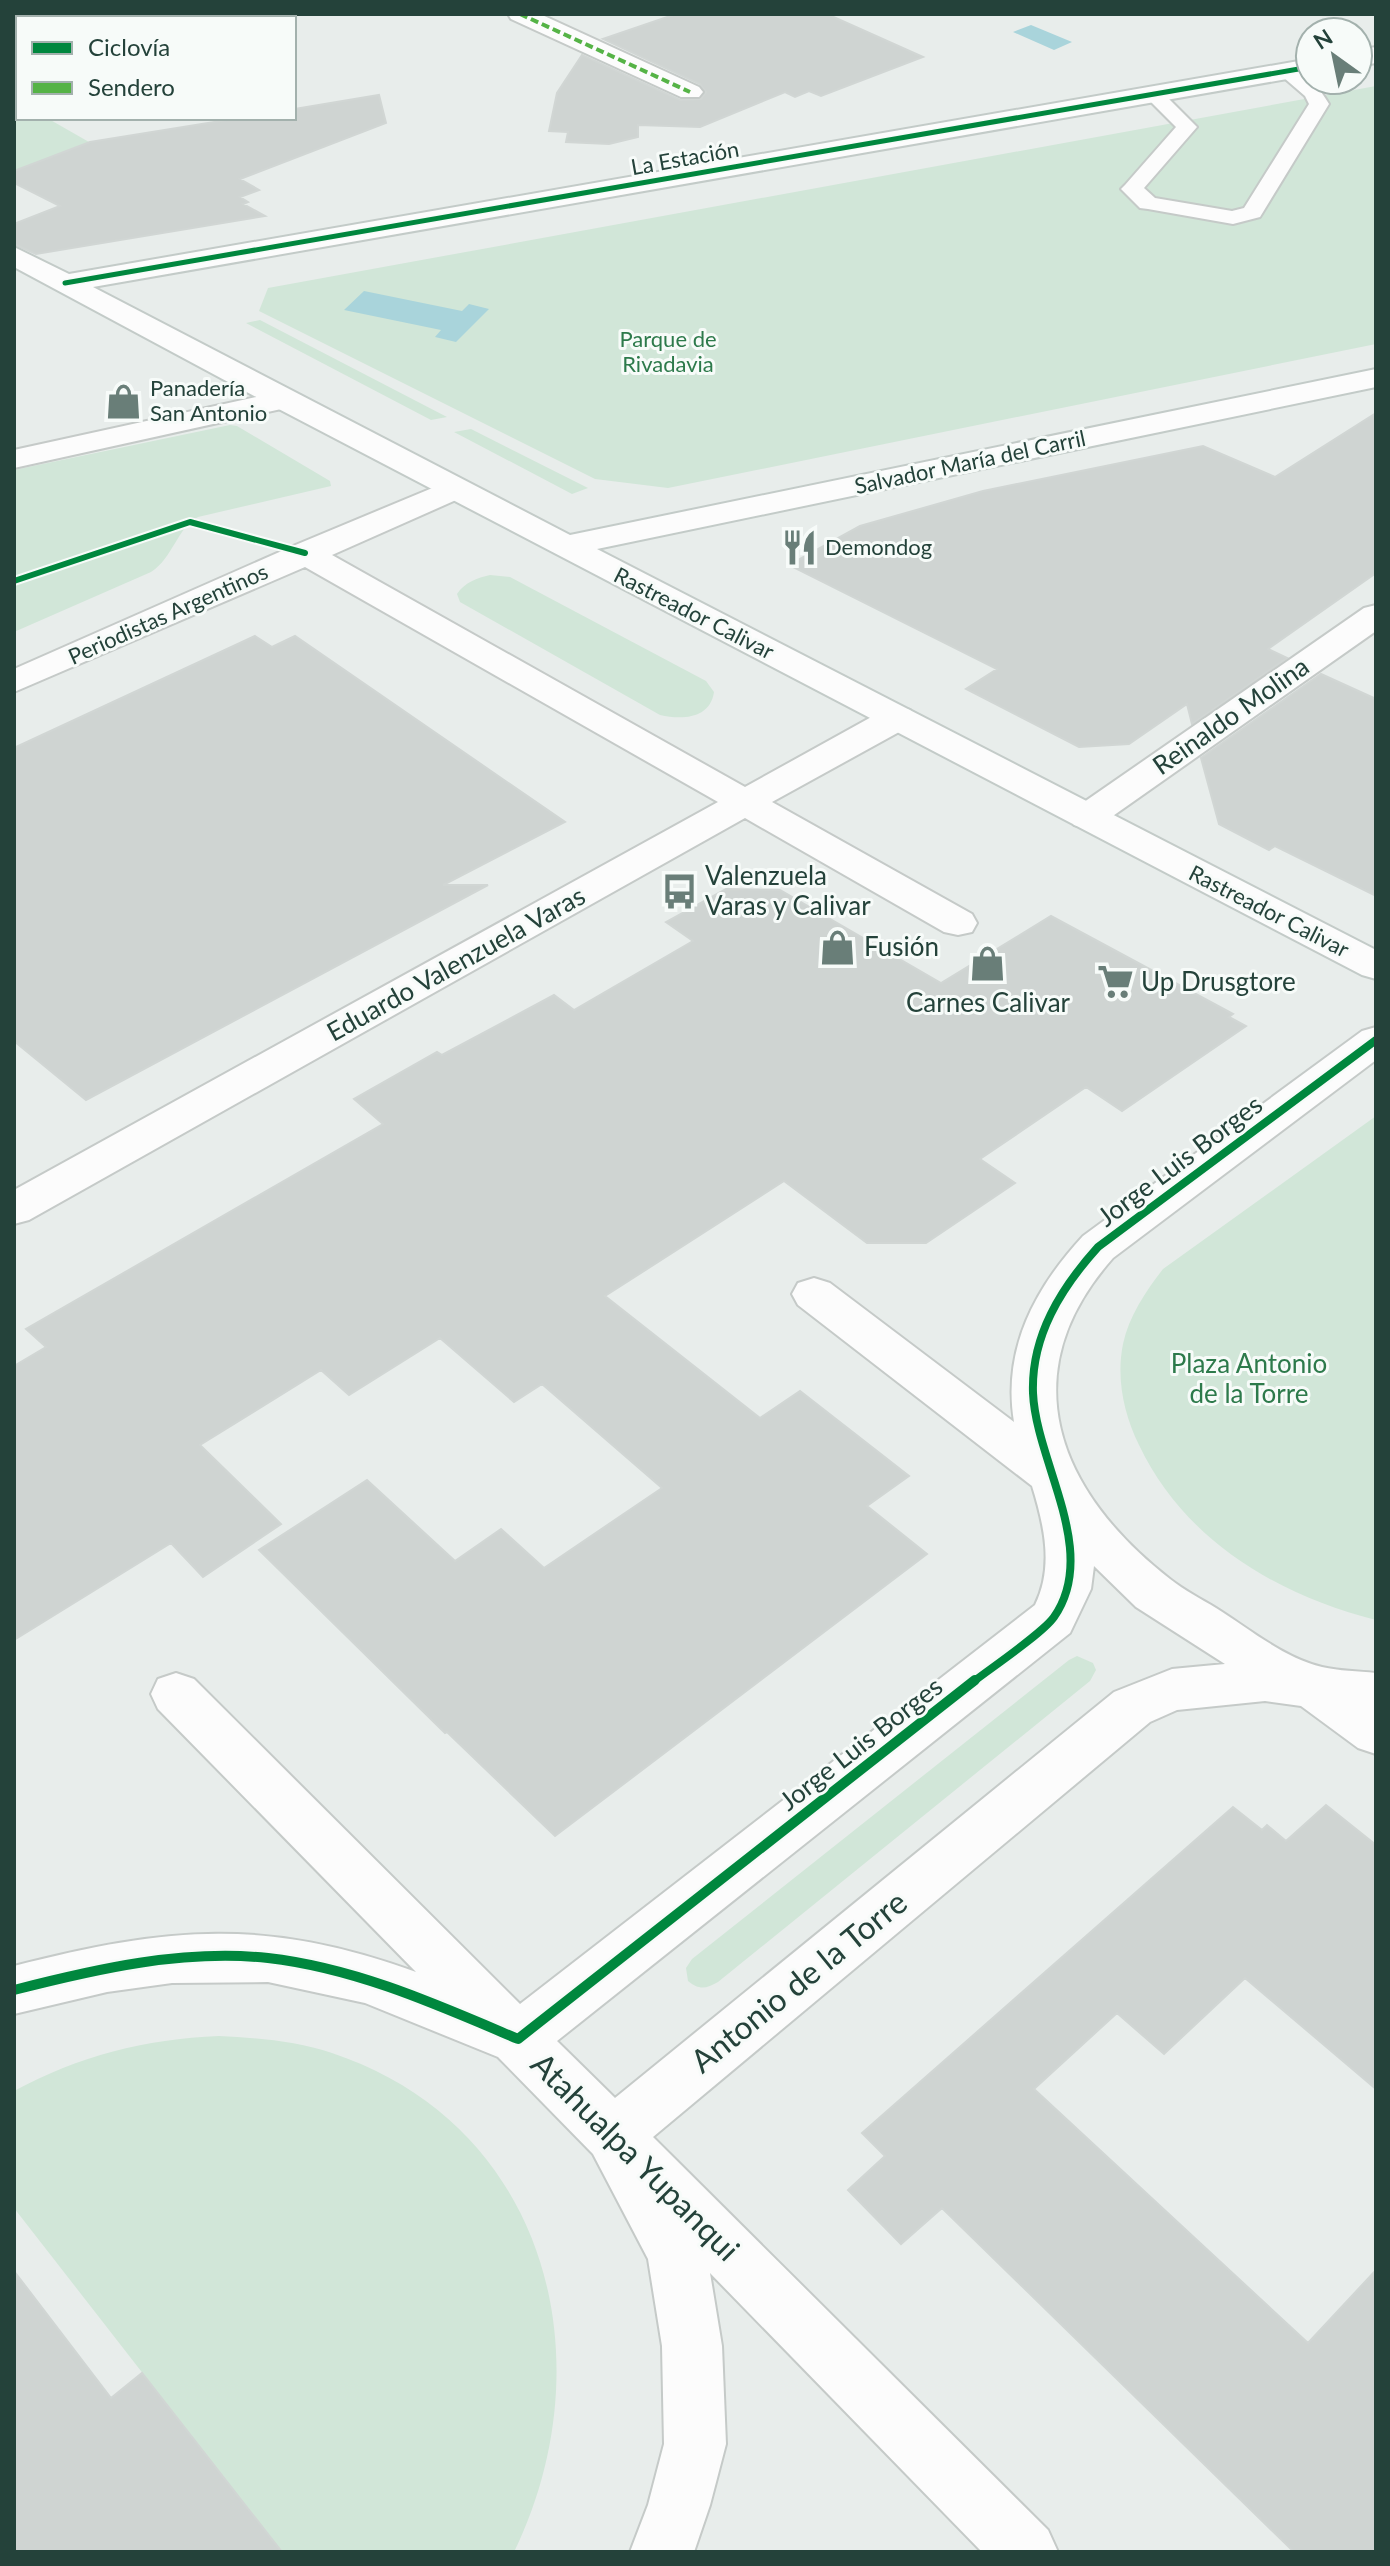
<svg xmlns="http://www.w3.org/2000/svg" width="1390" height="2566" font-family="Lato,sans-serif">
<rect width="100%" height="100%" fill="#e8edeb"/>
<path fill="#d1e6d8" d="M1376 86V344L668 488 595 479 259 311 268 288Z
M14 99 18 102V118H47L89 142 14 171Z
M260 320 447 417 431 420 246 323Z
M230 425 237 426 330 481 331 486 198 517C177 528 173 558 151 572L14 632V470Z
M471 429 588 488 572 494 454 432Z
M490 575 510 577 706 681 714 692C710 719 682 720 660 715L460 602 457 594C465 582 477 578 490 575Z
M1376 1116V1620C1277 1595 1184 1540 1139 1445 1124 1414 1116 1379 1123 1344 1129 1316 1146 1291 1163 1269Z
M1077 1656 1093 1663 1096 1670 1090 1681 718 1982C706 1989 699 1990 688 1981L686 1968 692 1959 1069 1660Z
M219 2036C257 2038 296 2041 332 2053 548 2125 607 2361 514 2552H282L14 2208V2091C79 2056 145 2039 219 2036Z"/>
<path fill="#a9d4db" d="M1031 25 1072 42 1054 50 1013 32Z
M364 291 462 311 469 304 489 309 456 342 435 337 441 330 344 310Z"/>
<path fill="#cfd4d2" stroke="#d1d6d4" stroke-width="2" d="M676 14H827L923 57 821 96 809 91 795 97 785 92 700 127 638 125V137L609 144 566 142 568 132 549 131 557 93 582 55 680 100 701 99 706 92 700 84 603 39Z
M379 95 386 123 240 179 259 190 240 197 248 202 243 204 265 216 36 254 14 244V224L60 206 14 183V171L90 142 239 118H294V109Z
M1376 413V573L1268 649 1287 658 1192 724 1187 704 1129 744 1079 747 966 689 997 669 789 565 860 526 983 491 1203 446 1275 477Z
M255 636 272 647 295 636 565 822 443 885H488L86 1100 14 1041V748Z
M1321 674 1376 699V896L1275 846 1269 850 1219 824 1201 758Z
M726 889 780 890 941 983 1051 916 1233 1014 1229 1017 1246 1026 1122 1111 1086 1087 980 1159 1015 1183 926 1243H867L784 1181 605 1296 760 1418 800 1391 909 1476 867 1506 927 1554 555 1836 447 1732 445 1733 259 1550 367 1480 455 1561 501 1529 544 1568 662 1488 542 1384 514 1402 440 1338 349 1395 321 1370 200 1445 281 1524 203 1577 171 1543 14 1640V1366L46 1347 26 1329 383 1124 354 1099 437 1052 442 1055 554 995 574 1010 693 941 666 922Z
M1326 1805 1376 1845V2089L1245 1978 1164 2054 1117 2013 1034 2089 1308 2343 1376 2270V2552H1294L942 2208 901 2244 848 2190 885 2156 862 2133 1233 1807 1262 1830 1267 1825 1286 1841Z
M14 2271 111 2398 142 2373 282 2552H14Z"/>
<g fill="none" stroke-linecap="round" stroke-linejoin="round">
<defs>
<path id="lane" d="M1286 65C1304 70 1320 88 1329 104L1260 217 1233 224 1148 209 1140 208 1121 189 1125 185 1176 127 1143 94 1153 88 1160 90 1197 127 1144 188 1155 198 1232 211 1244 208 1309 104 1305 96 1276 71Z"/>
<path id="street" d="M508 14H540L699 87 703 92 699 97H681L511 19Z
M284 391 295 394 299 400 295 406 14 468V450Z
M454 479 465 482 470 489 465 496 332 555 745 787 884 710 897 707 910 710 915 718 910 726 772 802 972 914 977 923 972 932 958 935 944 932 745 818 29 1220 14 1224V1190L718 802 305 567 14 692V669L293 546Z
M1376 605V631L1100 825 1087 828 1074 825 1069 817 1074 809 1364 608Z
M1376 1027V1060L1113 1258C1010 1374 1058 1492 1170 1579 1184 1590 1201 1599 1216 1608 1248 1628 1284 1658 1322 1667 1339 1671 1358 1671 1376 1673V1754L1358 1748 1301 1706 1265 1701 1177 1710 1150 1722 653 2137 1048 2530 1058 2552H982L710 2273 722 2346 726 2444 710 2505 694 2552H630L648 2505 664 2444 662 2346 648 2259 593 2154 498 2057 365 2003 268 1982 172 1983 107 1992 14 2014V1966C166 1927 265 1917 416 1972L158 1709 151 1694 158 1679 176 1673 194 1679 520 2004 1035 1605C1054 1567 1044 1525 1032 1486L798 1305 792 1294 798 1283 814 1278 830 1283 1014 1422C1002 1349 1035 1288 1083 1236L1362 1031ZM1094 1566 1136 1607 1225 1664 1172 1669 1114 1692 615 2098 557 2041 1070 1633 1091 1589Z"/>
<path id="secondary" d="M1376 47V63L1358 66V50Z
M1310 59V75L93 287 570 535 1376 369V387L597 549 1376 950V979L1362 975 273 406 14 267V247L69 274Z"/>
</defs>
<use href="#lane" stroke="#c5cac8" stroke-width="4"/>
<use href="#street" stroke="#c5cac8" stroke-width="4"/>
<use href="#secondary" stroke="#c3cbc8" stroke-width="4"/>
<use href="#lane" fill="#fcfcfc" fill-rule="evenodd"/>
<use href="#street" fill="#fcfcfc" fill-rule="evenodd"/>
<use href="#secondary" fill="#fcfcfc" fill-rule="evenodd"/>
<path stroke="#55b346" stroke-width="4" stroke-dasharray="8 4" stroke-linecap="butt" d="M520 14 690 92"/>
<defs>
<path id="cycleway-far3" d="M65 283 1310 67"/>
<path id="cycleway-far2" d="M14 581 190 522 305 553"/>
<path id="cycleway-far1" d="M973 1682C991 1668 1043 1633 1054 1617 1100 1551 1036 1463 1033 1393 1031 1336 1061 1288 1098 1247L1376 1040"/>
<path id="cycleway" d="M14 1990C96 1969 183 1949 268 1958 356 1968 438 2005 518 2039L975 1680"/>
</defs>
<use href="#cycleway-far3" stroke="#f7fbf9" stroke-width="8"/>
<use href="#cycleway-far2" stroke="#f7fbf9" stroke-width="10"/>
<use href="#cycleway-far1" stroke="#f7fbf9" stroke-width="13"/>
<use href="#cycleway" stroke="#f7fbf9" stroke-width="15"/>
<use href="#cycleway-far3" stroke="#00873e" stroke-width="5"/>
<use href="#cycleway-far2" stroke="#00873e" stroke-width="6"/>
<use href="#cycleway-far1" stroke="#00873e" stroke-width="8"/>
<use href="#cycleway" stroke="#00873e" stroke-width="10"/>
</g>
<defs>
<symbol id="shop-bare" viewBox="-9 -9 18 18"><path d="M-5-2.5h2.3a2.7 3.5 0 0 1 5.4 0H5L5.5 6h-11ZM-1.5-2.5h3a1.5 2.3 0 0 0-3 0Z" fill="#697e78" stroke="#f7fbf9" stroke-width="2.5" paint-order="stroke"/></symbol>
<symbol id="restaurant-bare" viewBox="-9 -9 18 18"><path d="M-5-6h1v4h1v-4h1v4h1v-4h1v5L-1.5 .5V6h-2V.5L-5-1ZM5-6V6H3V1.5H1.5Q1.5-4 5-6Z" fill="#697e78" stroke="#f7fbf9" stroke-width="2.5" paint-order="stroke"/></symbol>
<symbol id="bus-bare" viewBox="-9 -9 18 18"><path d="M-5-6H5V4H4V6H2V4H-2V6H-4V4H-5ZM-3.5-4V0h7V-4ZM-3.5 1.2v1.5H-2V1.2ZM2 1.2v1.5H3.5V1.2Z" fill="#697e78" stroke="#f7fbf9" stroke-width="2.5" paint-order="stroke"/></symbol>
<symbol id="supermarket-bare" viewBox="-9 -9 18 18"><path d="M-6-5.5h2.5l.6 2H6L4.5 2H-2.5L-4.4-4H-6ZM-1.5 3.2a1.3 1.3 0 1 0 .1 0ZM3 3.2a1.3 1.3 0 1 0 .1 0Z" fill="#697e78" stroke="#f7fbf9" stroke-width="2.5" paint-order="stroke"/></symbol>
</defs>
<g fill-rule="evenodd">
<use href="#shop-bare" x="98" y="376" width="51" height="51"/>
<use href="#restaurant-bare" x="774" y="522" width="51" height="51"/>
<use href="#bus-bare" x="654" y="866" width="51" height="51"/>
<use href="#shop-bare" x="812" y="922" width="51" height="51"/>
<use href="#shop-bare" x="962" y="938" width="51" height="51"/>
<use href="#supermarket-bare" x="1090" y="956" width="51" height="51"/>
</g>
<g text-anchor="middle" stroke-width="6" stroke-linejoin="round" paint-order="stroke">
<g font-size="22" fill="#24423a" stroke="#f7fbf9">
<text transform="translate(685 158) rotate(-10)" y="8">La Estación</text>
<text transform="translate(970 462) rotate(-12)" y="8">Salvador María del Carril</text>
<text transform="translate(694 613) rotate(27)" y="8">Rastreador Calivar</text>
<text transform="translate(168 614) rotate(-24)" y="8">Periodistas Argentinos</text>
<text transform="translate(1269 911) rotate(27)" y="8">Rastreador Calivar</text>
</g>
<g font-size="22" fill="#2d7a4b" stroke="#f7fbf9">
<text x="668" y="347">Parque de<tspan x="668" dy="25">Rivadavia</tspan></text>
</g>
<g font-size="22" fill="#24423a" stroke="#f7fbf9" text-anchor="start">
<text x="150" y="396">Panadería<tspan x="150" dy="25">San Antonio</tspan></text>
<text x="825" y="555">Demondog</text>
</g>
<g font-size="26" fill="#24423a" stroke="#f7fbf9">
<text transform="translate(1231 716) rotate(-35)" y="9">Reinaldo Molina</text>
<text transform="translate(456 964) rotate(-29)" y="9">Eduardo Valenzuela Varas</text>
<text transform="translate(1180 1161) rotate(-37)" y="9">Jorge Luis Borges</text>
<text transform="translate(861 1744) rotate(-38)" y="9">Jorge Luis Borges</text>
</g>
<g font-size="26" fill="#24423a" stroke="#f7fbf9" text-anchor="start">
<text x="705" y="885">Valenzuela<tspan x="705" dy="30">Varas y Calivar</tspan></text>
<text x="864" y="956">Fusión</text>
<text x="1141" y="991">Up Drusgtore</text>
<text x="988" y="1012" text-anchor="middle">Carnes Calivar</text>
</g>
<g font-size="26" fill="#2d7a4b" stroke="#f7fbf9">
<text x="1249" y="1373">Plaza Antonio<tspan x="1249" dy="30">de la Torre</tspan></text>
</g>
<g font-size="32" fill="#24423a" stroke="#f7fbf9">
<text transform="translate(799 1982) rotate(-39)" y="11">Antonio de la Torre</text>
<text transform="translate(635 2157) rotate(45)" y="11">Atahualpa Yupanqui</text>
</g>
</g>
<rect width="1390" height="2566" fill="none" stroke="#24423a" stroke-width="32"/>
<rect x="16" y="16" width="280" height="104" fill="#f7fbf9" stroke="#a3b1ad" stroke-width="2"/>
<rect x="32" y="42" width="40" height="12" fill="#00873e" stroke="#a3b1ad" stroke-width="2"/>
<text x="88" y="56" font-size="24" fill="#24423a">Ciclovía</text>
<rect x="32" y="82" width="40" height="12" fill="#55b346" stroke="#a3b1ad" stroke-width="2"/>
<text x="88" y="96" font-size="24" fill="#24423a">Sendero</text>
<g transform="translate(1334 56) rotate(327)"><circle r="38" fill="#f7fbf9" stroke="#a3b1ad" stroke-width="2"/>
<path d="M0-6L14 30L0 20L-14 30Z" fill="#697e78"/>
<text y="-12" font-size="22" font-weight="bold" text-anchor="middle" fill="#24423a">N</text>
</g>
</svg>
